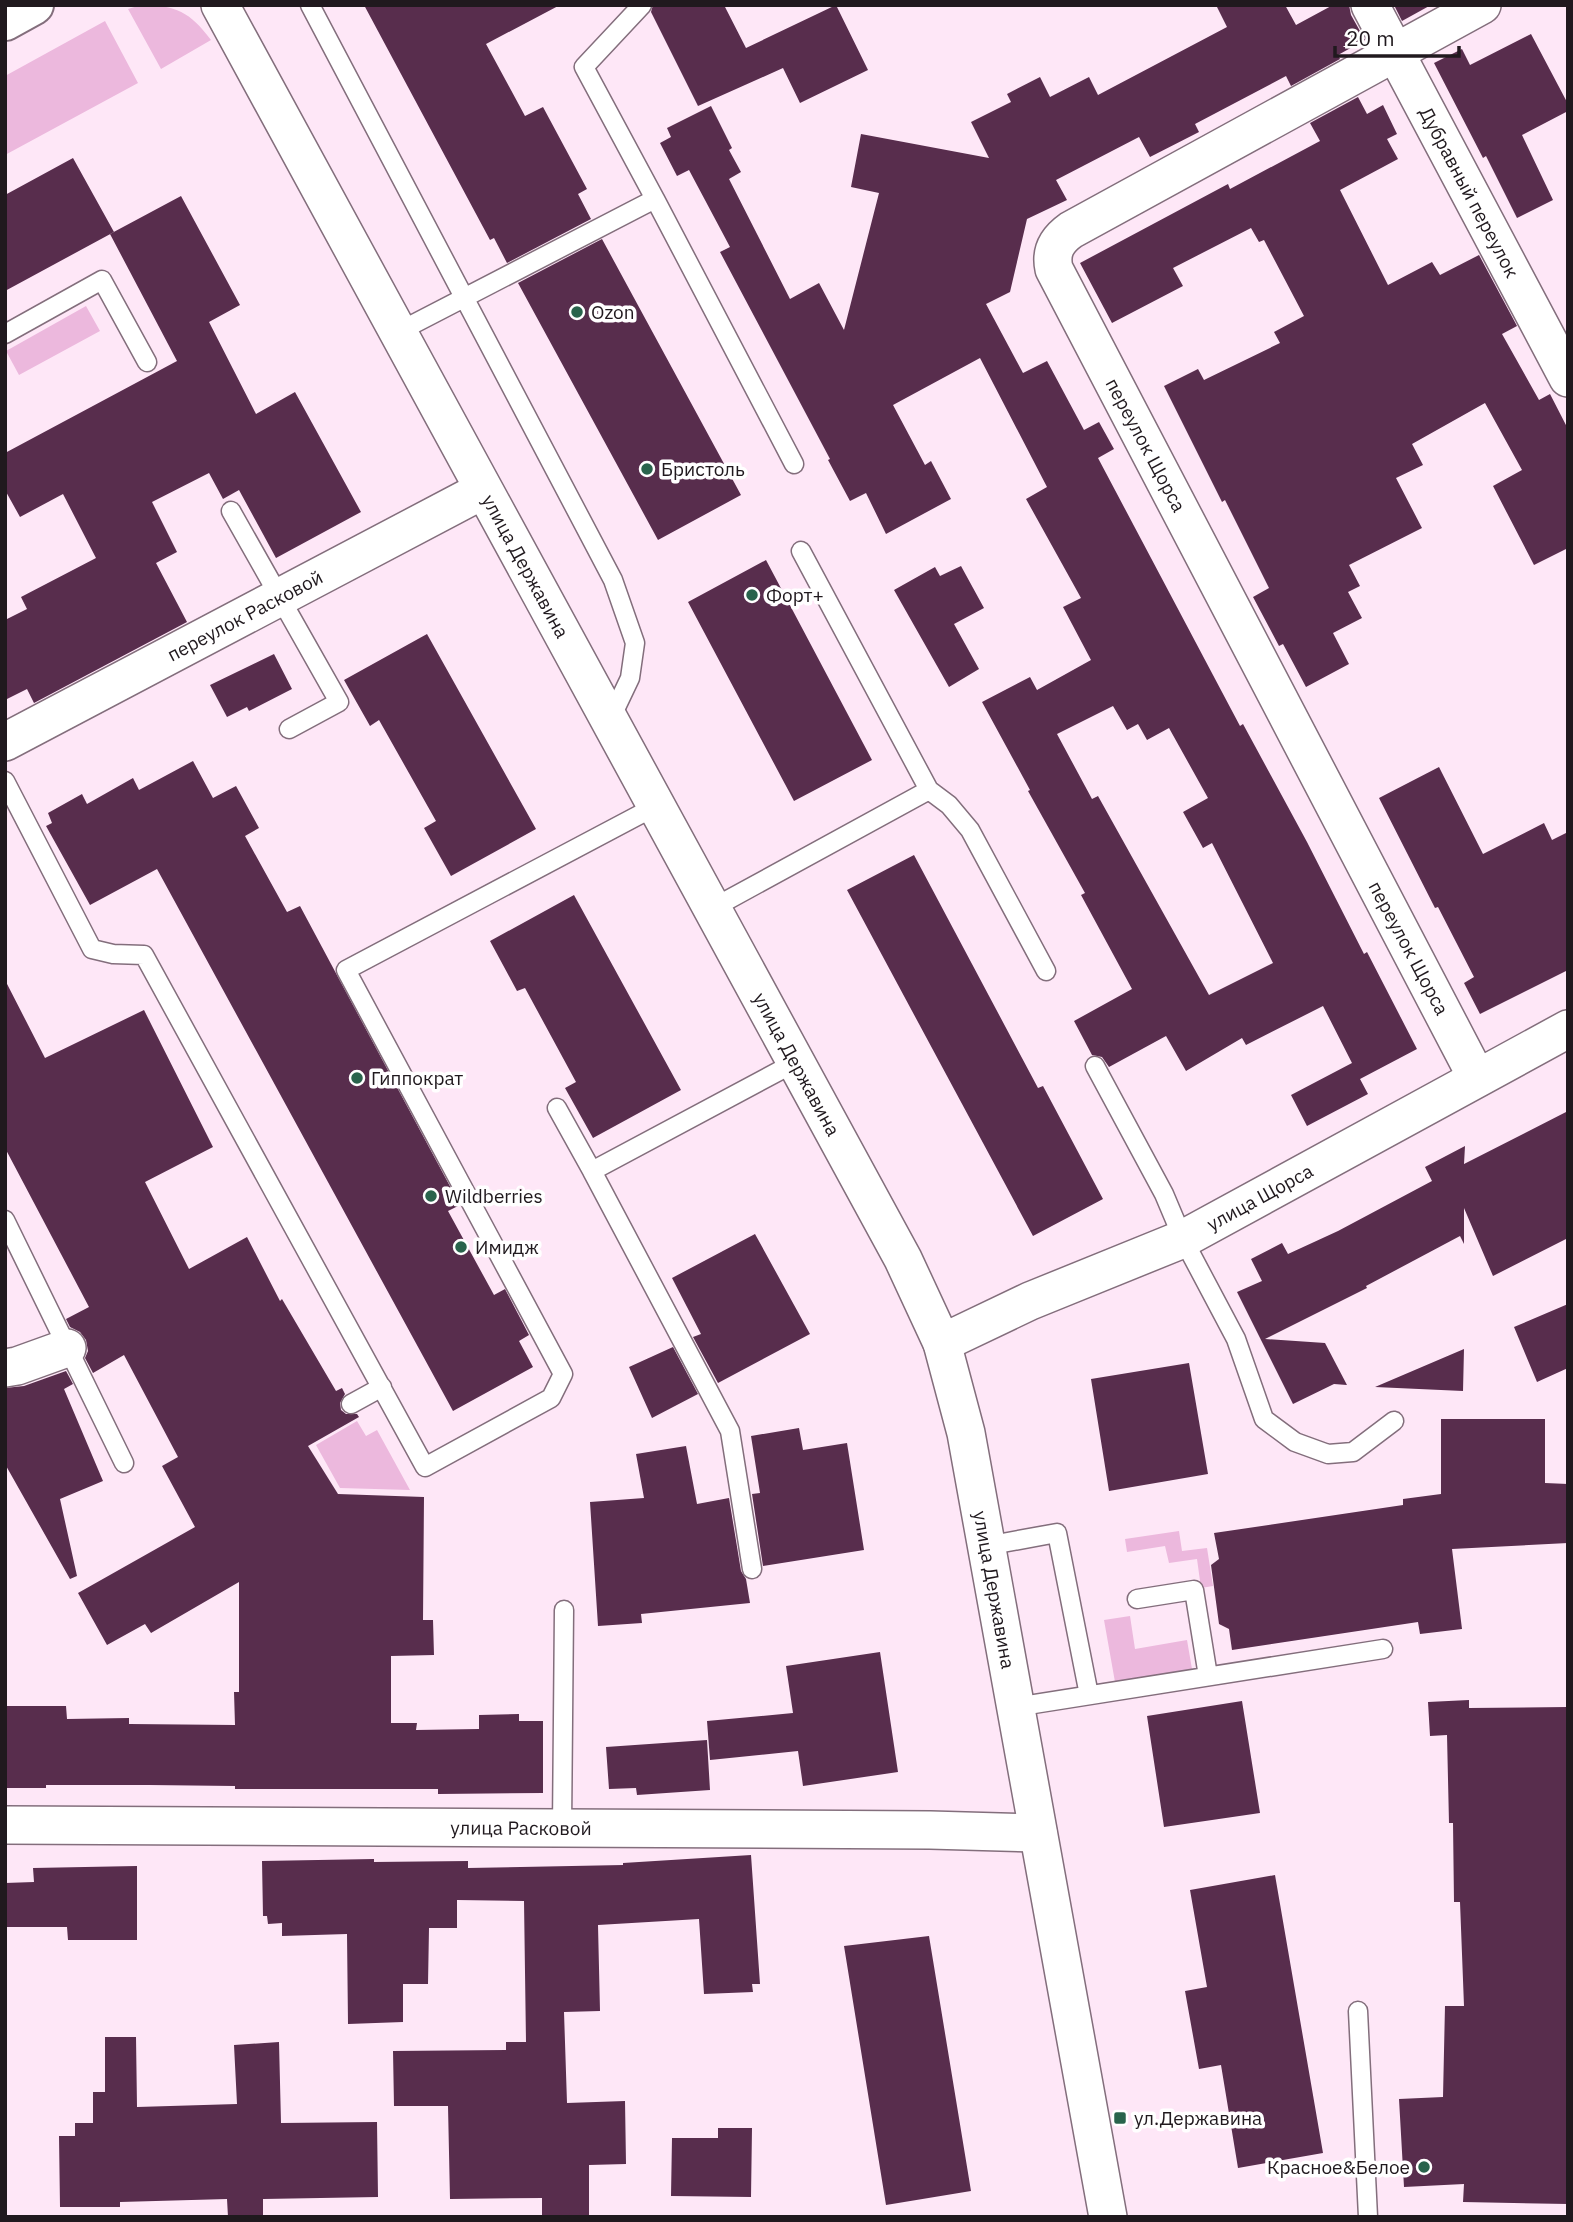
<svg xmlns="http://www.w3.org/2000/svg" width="1573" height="2222" font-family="'IBM Plex Sans',sans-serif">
<rect width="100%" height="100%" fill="#fee7f7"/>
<path fill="#ecb8dd" d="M141 5C176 5 190 12 211 40L161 69 128 9Z
M105 21 138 83 5 155V76Z
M86 306 100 331 19 375 6 351Z
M357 1421 366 1436 377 1430 410 1490 340 1488 316 1445Z
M1179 1531 1182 1551 1207 1548 1213 1586 1201 1588 1197 1559 1169 1563 1165 1546 1127 1552 1125 1539Z
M1130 1616 1135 1649 1187 1640 1192 1669 1115 1682 1104 1620Z"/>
<path fill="#582d4d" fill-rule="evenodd" d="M364 5H560L486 44 525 116 543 107 587 189 578 194 591 219 507 263 494 238 490 240Z
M653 5H724L746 48 836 5 868 70 800 103 783 68 698 106 651 12Z
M1216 5H1285L1296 25 1333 5H1349L1351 15 1365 40 1338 55 1340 59 1291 86 1286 76 1195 124 1199 132 1150 157 1139 137 1056 180 1067 200 1027 219 1010 292 986 304 1023 373 1047 361 1084 430 1099 422 1114 449 1098 458 1240 726 1243 724 1307 842 1364 954 1367 952 1417 1049 1360 1079 1368 1094 1307 1126 1291 1095 1352 1063 1323 1006 1246 1045 1242 1038 1186 1071 1166 1036 1109 1067 1102 1057 1092 1055 1074 1021 1132 989 1081 895 1085 893 1028 791 1030 790 982 702 1030 677 1037 690 1091 660 1063 607 1081 598 1026 499 1047 487 980 358 893 405 925 465 931 461 951 499 886 534 866 493 850 501 828 460 830 459 720 252 730 247 689 170 677 176 660 143 671 137 667 128 711 106 732 148 729 150 741 172 729 179 790 299 819 283 844 330 879 193 851 187 861 134 989 158 971 122 1011 102 1007 94 1040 77 1050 97 1089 77 1098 95 1227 27ZM1113 706 1127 730 1138 724 1147 740 1169 728 1208 798 1183 812 1203 848 1212 843 1273 963 1209 995 1098 796 1092 799 1057 734Z
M1394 5H1431L1402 21Z
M1531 34 1568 104V111L1522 135 1553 200 1517 218 1486 156 1483 158 1434 63 1462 49 1470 65Z
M1358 97 1367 114 1383 105 1397 134 1387 139 1398 159 1340 190 1388 285 1432 262 1440 275 1479 255 1517 326 1502 334 1539 400 1550 394 1568 429V548L1534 565 1493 486 1522 470 1485 403 1412 444 1423 465 1396 478 1422 528 1349 565 1360 586 1348 592 1362 618 1333 633 1349 664 1306 687 1283 644 1279 646 1253 597 1269 588 1225 500 1222 502 1164 386 1198 369 1204 380 1280 343 1274 332 1304 316 1264 240 1259 242 1251 228 1173 268 1183 286 1112 323 1080 263 1228 184 1230 189 1320 141 1310 123Z
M73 158 114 232 5 291V195Z
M181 196 240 305 209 322 256 414 295 392 361 512 276 558 239 490 223 499 209 473 152 502 177 552 156 563 187 622 34 703 27 689 5 700V620L27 609 21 597 96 558 63 494 20 517 5 490V453L177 361 110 234Z
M602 239 741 495 658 540 518 283Z
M766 560 872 760 794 801 688 602Z
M961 566 984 608 954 624 979 669 949 687 894 590 935 567 940 576Z
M427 634 536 829 451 876 424 828 436 821 379 720 370 726 344 680Z
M274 654 292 689 249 711 247 707 227 717 210 685Z
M193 761 213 798 236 786 259 828 245 836 287 912 300 906 460 1205 448 1211 494 1295 505 1289 529 1335 519 1341 533 1367 453 1411 157 869 90 905 46 826 52 823 48 813 82 794 87 804 133 778 139 790Z
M1439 767 1483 854 1544 823 1552 840 1568 832V970L1480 1014 1464 983 1474 977 1438 907 1435 908 1379 798Z
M914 855 1038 1088 1043 1086 1103 1199 1033 1236 847 890Z
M574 895 681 1090 593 1138 565 1088 576 1082 525 988 517 991 490 941Z
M5 980 45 1058 144 1010 213 1147 145 1182 189 1269 247 1237 280 1301 282 1299 336 1391 342 1388 345 1394 340 1403 341 1410 346 1414H357L359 1417 308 1446 338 1494 424 1497 423 1620H433L434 1655 391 1656V1723H417L416 1730 479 1729V1715L519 1714V1721H543V1793L438 1794V1789H235V1786L149 1785H46V1788H5V1706H66L67 1719 129 1718V1724L235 1725 234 1692H239V1582L151 1633 145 1624 107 1645 78 1593 195 1527 162 1466 178 1457 124 1355 93 1373 85 1358 88 1351 86 1340 80 1332 70 1327 66 1319 89 1307 5 1148Z
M1568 1111V1238L1493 1276 1464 1208V1244L1460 1236 1366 1286 1367 1288 1265 1339 1325 1343 1347 1385 1334 1384 1293 1404 1237 1292 1262 1281 1251 1259 1282 1243 1288 1254 1338 1231 1432 1181 1425 1167 1465 1146 1464 1164Z
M755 1234 810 1334 718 1383 693 1337 701 1334 672 1278Z
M1568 1304V1368L1537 1382 1514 1327Z
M673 1347 698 1394 652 1418 629 1367Z
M1464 1349 1463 1391 1375 1387Z
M1189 1363 1208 1474 1109 1491 1091 1379Z
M66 1371 73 1384 64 1389 103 1481 60 1499 77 1576 70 1579 5 1464V1388L24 1386Z
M1441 1419H1545V1483L1568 1484V1543L1452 1549 1462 1629 1420 1634 1418 1622 1232 1650 1229 1629 1219 1624 1211 1565 1219 1559 1214 1533 1403 1505V1499L1441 1494Z
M799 1428 803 1450 847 1443 864 1550 763 1566 752 1494 760 1493 751 1436Z
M686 1446 697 1504 729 1498 741 1571 746 1579 750 1603 641 1614 642 1623 598 1626 590 1502 644 1498 636 1454Z
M880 1652 898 1772 803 1786 798 1751 710 1760 707 1721 793 1713 786 1666Z
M1469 1700V1708L1568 1707V2204L1463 2202 1464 2184 1404 2187 1399 2099 1443 2097 1445 2006H1464L1460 1902H1454L1453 1823H1449L1447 1735 1430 1736 1428 1702Z
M1242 1701 1260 1813 1164 1827 1147 1716Z
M707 1740 710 1790 637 1795 636 1788 609 1789 606 1747Z
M751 1855 760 1984H752L753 1992 704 1994 699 1919 598 1925 600 2011 564 2012 567 2103 625 2101 626 2164 589 2165V2217H542V2198L450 2199 448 2106H394L393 2051 506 2050V2042H526L524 1901 457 1900V1928H429L428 1984H403V2022L348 2024 347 1934 282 1936V1923L268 1924 267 1916H263L262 1861 374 1859V1862L468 1861V1868L623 1865V1863Z
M137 1866V1940H68L67 1927H5V1883L34 1882 33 1868Z
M1275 1875 1323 2153 1238 2168 1221 2065 1199 2069 1185 1991 1207 1987 1190 1890Z
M929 1936 971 2191 886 2205 844 1946Z
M105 2037H136L137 2107 237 2104 234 2045 279 2042 281 2123 377 2122 378 2197 263 2199V2217H228L227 2199 120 2202V2207H60L59 2136H75V2123H93V2092H105Z
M718 2128H752L751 2197 671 2196 672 2138H718Z"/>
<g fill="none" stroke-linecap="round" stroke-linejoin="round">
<defs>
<path id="lane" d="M310 5 613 580 635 643 630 678 610 720
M642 5 584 67 655 199
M398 332 655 199 794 464
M5 334 102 280 147 362
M231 511 339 702 289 729
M5 781 92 949 113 954 144 955 425 1467 551 1398 563 1374 346 970 656 806
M929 790 949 805 970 830 1046 971
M713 908 929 790 801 551
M1095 1066 1164 1194 1183 1239 1236 1339 1264 1419 1295 1442 1328 1454 1353 1452 1394 1421
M557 1108 592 1171
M5 1220 124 1463
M351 1404 382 1387
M986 1546 1057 1533 1089 1695
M752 1569 730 1431 592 1171 796 1062
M1137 1599 1194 1590 1208 1676
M1015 1707 1383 1649
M562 1828 564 1610
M1358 2011 1368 2217"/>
<g id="street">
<path id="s1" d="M220 5 903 1259 942 1343 966 1433 1108 2217"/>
<path id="s2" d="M1370 5 1568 378"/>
<path id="s3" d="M5 742 483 490"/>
<path d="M1477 1078 1054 269C1050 251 1057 240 1071 230L1482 5"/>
<path id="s4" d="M942 1343 1030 1301 1183 1239 1568 1029"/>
<path d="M5 1368 17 1366 67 1348"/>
<path id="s5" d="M5 1825 930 1830 1038 1833"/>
</g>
<path id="secondary" d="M5 21 34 5"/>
</defs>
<use href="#lane" stroke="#836e7c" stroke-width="21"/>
<use href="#street" stroke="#836e7c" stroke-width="40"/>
<use href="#secondary" stroke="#836e7c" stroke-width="42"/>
<use href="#lane" stroke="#fff" stroke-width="18"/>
<use href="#street" stroke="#fff" stroke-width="37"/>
<use href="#secondary" stroke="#fff" stroke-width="38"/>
</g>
<g fill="#29634c" stroke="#fff" stroke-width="2.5">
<circle cx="577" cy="312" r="7"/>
<circle cx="647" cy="469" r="7"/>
<circle cx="752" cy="595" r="7"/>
<circle cx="357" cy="1078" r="7"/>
<circle cx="431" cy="1196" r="7"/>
<circle cx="461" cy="1247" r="7"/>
<rect x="1113" y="2111" width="14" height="14" rx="3.5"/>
<circle cx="1424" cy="2167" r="7"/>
</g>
<g text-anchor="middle" stroke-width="7" stroke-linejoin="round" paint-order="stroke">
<g font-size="19" fill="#20191e" stroke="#fff">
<text dy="7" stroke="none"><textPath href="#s2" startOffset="212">Дубравный переулок</textPath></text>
<text transform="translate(1146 445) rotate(62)" y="7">переулок Щорса</text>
<text dy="7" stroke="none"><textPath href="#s1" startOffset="639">улица Державина</textPath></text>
<text dy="7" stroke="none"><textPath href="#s3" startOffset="271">переулок Расковой</textPath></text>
<text transform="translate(1409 948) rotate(62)" y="7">переулок Щорса</text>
<text dy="7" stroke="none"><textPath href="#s1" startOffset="1206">улица Державина</textPath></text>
<text dy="7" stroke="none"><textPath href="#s4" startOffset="350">улица Щорса</textPath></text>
<text dy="7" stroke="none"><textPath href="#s1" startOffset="1773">улица Державина</textPath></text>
<text dy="7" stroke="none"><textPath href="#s5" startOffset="516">улица Расковой</textPath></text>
</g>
<g font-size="19" fill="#20191e" stroke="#fff" text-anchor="start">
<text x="591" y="319">Ozon</text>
<text x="661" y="476">Бристоль</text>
<text x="766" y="602">Форт+</text>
<text x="371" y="1085">Гиппократ</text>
<text x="445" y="1203">Wildberries</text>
<text x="475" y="1254">Имидж</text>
<text x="1134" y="2125">ул.Державина</text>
<text x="1410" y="2174" text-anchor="end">Красное&amp;Белое</text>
</g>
</g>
<rect width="1573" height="2222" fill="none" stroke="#20191e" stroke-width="14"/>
<path d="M1335 46v10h124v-10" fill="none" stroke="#20191e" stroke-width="3.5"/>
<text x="1346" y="46" font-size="21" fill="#20191e" stroke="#ffffff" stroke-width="5" paint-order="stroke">20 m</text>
</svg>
